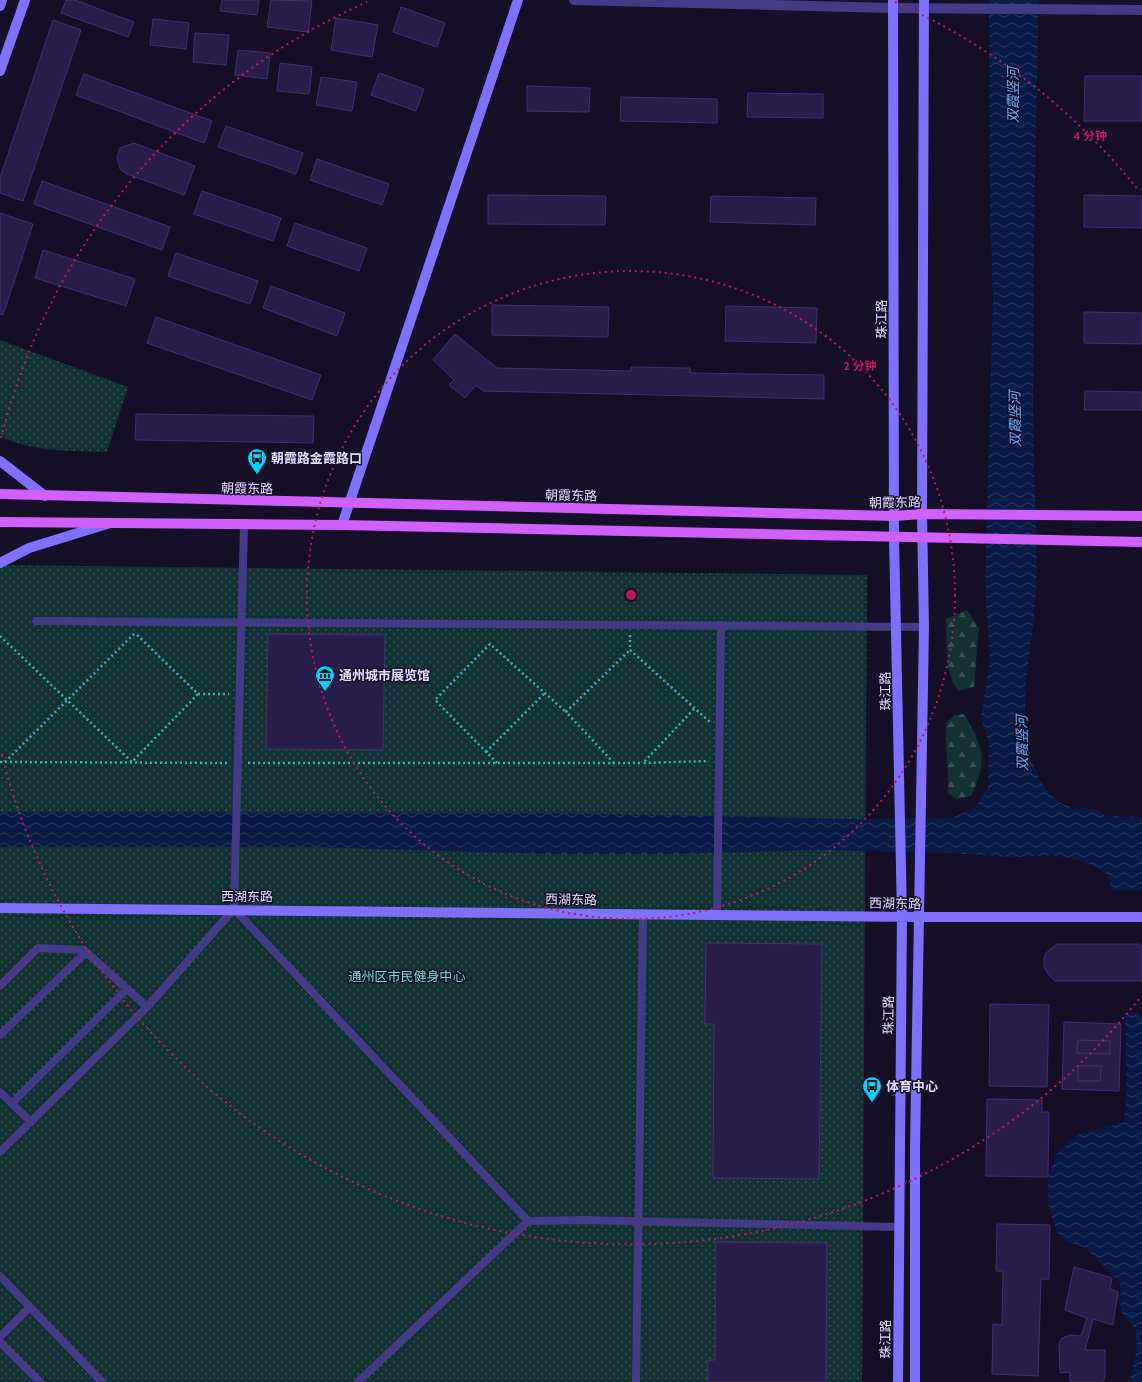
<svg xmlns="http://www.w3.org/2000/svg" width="1142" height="1382" font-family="Cabin,'Noto Sans SC',sans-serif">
<defs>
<pattern id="forest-firs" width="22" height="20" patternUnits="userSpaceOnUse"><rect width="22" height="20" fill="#133233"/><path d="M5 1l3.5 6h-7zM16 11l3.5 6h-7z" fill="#354f52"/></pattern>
<pattern id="park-dots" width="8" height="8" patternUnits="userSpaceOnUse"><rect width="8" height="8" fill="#133233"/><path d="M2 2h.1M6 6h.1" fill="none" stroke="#354f52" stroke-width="1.8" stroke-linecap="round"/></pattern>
<pattern id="water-waves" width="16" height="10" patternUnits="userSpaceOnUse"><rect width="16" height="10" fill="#0b1c48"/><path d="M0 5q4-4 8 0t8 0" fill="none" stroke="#2e3c63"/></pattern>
</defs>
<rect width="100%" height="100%" fill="#171029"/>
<path fill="url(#forest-firs)" d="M967 610 979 628 974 687 958 691C943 669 948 645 946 619Z
M964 714C984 746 988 762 971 796L957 799 948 794C949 771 945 747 946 723L955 715Z"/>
<path fill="url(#park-dots)" d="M0 340 128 387 107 452C83 452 17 451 0 434Z
M0 565 867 575 862 1382H0Z"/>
<path fill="url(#water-waves)" d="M989 0H1039C1035 139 1033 277 1033 416 1033 474 1038 532 1036 589 1034 646 1015 705 1032 761 1038 778 1048 798 1065 805 1080 812 1090 802 1106 816L1142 817V891H1113L1107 874 1083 861 1052 855 1015 857 949 853 818 850 674 854H546L317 847H0V812L561 813 855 819 952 818 976 807 988 787 989 743 981 718 990 660 985 588 993 299 990 207Z
M1125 1013 1142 1014V1382H1130L1137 1350 1136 1330 1121 1312 1120 1283 1086 1248 1067 1242 1057 1232 1048 1204V1178L1057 1154 1076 1135 1124 1122 1127 1095Z"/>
<path fill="#291d4a" stroke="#432f76" d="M66 0H75L134 22 128 37 61 13Z
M222 0H259L257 15 220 11Z
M271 0 312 1 308 32 267 27Z
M401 7 445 23 437 47 393 32Z
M336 18 378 25 372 57 331 50Z
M153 19 189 23 186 49 150 45Z
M53 20 81 30 23 201 0 193V178Z
M195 33 229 35 226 65 193 62Z
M238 50 270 53 267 79 235 75Z
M280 63 312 67 309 94 277 91Z
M379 73 424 89 416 111 371 95Z
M84 74 212 121 204 143 76 95Z
M1085 76H1142V121H1084Z
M321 77 357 82 352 111 316 105Z
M527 86 590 88 589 112 527 111Z
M748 93 823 94V118L747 117Z
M621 97 717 99V123L620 121Z
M226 126 303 153 296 174 218 147Z
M134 143 195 166 184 195 127 174 120 169 117 157 120 148Z
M317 159 389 184 382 205 310 180Z
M42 181 170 227 162 250 34 204Z
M202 191 281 218 273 241 194 214Z
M488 195 606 196 605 225 488 224Z
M1084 195 1142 196V228L1084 227Z
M711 196 816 198 815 225 710 222Z
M0 213 33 224 3 315 0 314Z
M295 223 367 248 359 271 287 246Z
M43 250 135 279 126 306 35 278Z
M176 253 258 281 250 304 168 276Z
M271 286 345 313 337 336 263 308Z
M492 305 609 307 608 337 492 335Z
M726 306 817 308 816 343 725 341Z
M1084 312 1142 313V344L1084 343Z
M156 317 321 375 312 400 147 343Z
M455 334 497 368 631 371V367L690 368V373L824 375V399L483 391 476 385 465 398 449 385 454 380 433 360Z
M1085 391 1142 392V410H1084Z
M136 414 314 416 313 443 135 440Z
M268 634 385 635 383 750 266 749Z
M706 943 822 944 819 1179 713 1178 714 1024H705Z
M1057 944H1139L1142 947V981H1055L1048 974 1044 967V959L1046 953Z
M990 1004 1049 1005 1047 1087 989 1086Z
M1064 1022 1121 1024 1119 1091 1062 1089Z
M1078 1040 1110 1041V1054L1077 1053Z
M1078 1066H1101L1100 1081H1078Z
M987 1099 1042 1100V1112H1049L1048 1177 986 1176Z
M997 1224 1050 1225 1049 1279H1041L1038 1376 992 1374 993 1324 1002 1325 1003 1271H996Z
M716 1242 827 1243 826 1382H708V1360H715Z
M1074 1267 1112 1278 1110 1289 1118 1292 1113 1325 1093 1319 1085 1350H1105V1376L1103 1382H1073L1070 1381V1372L1060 1373 1059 1343 1062 1338 1071 1335 1081 1336 1087 1318 1065 1310Z"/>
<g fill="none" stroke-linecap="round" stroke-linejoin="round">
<path stroke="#31b9bb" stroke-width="2.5" stroke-dasharray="2 3" stroke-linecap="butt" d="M630 635V650L710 722
M0 636 132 762 198 694 135 633
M198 694H229
M694 709 643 763 709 761
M486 752 545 693
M0 762 229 763
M5 762 136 632
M248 763H643
M497 763 435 700 490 644 566 712
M614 763 566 712 630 650"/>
<path stroke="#453c88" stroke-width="8" d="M36 621 924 627
M234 909 244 525
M717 913 721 625
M0 986 38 948 84 950 147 1007
M0 1035 86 952
M0 1092 31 1122
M12 1103 127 989
M0 1152 147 1007 234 909 528 1221 358 1382
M528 1221 583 1220 899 1227
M0 1276 102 1382
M0 1337 30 1307
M0 1342 40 1382
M636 1382 643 913"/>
<path stroke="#453c88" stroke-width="10" d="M574 0 893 8 1142 10"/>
<path stroke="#7f71fe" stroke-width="10" d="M893 0 894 538 902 916 898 1382
M0 6 2 0
M0 71 25 0
M0 461 45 496
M342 525 518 0
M0 563 29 548 107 524
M0 908 919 917H1142
M915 1382V1147L924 627 922 514 924 0"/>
<path stroke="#d061fe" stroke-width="10" d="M0 494 894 516 922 514 1142 516
M0 522 342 525 1142 542"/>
</g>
<g fill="none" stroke="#c2185b" stroke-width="2" stroke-dasharray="2 4">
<circle cx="631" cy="595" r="324"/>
<path d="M1139 999A649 649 0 0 1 1 752M1 438A649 649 0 0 1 367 2M895 2A649 649 0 0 1 1139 191"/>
</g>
<defs>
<symbol id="bus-pin" viewBox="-11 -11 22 30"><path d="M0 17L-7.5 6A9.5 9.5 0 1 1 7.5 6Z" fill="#06d1fe" stroke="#171029"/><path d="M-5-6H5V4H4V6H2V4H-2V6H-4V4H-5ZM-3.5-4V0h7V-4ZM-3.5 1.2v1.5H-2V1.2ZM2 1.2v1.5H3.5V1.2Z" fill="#111"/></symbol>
<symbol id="museum-pin" viewBox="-11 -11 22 30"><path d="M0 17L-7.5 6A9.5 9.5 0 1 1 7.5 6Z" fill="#06d1fe" stroke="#171029"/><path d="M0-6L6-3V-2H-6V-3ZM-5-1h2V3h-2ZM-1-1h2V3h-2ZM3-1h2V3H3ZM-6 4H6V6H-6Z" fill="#111"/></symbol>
</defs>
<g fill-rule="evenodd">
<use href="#bus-pin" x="246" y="447" width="22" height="30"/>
<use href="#museum-pin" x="314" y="664" width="22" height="30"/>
<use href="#bus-pin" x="861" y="1075" width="22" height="30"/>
</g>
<g text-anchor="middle" stroke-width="3" stroke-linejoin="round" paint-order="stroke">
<g font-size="13" fill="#e0d9ff" stroke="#171029">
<text transform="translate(881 319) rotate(-90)" y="5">珠江路</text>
<text transform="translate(247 488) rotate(1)" y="5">朝霞东路</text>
<text transform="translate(571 495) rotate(1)" y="5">朝霞东路</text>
<text transform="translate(895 502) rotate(-1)" y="5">朝霞东路</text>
<text transform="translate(885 691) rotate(-91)" y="5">珠江路</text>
<text x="247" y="901">西湖东路</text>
<text transform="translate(571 899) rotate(1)" y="5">西湖东路</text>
<text transform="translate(895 903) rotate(1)" y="5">西湖东路</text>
<text transform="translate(888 1015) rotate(-89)" y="5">珠江路</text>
<text transform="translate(885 1339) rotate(-90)" y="5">珠江路</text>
</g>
<g font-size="13" font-weight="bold" fill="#e0d9ff" stroke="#171029" text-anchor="start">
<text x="271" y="463">朝霞路金霞路口</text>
<text x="339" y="680">通州城市展览馆</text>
<text x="886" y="1091">体育中心</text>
</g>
<g font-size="13" fill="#64e0cb" stroke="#171029">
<text x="407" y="981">通州区市民健身中心</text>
</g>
<g font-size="14" font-style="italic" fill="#68adfe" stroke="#171029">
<text transform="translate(1013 95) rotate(-90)" y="5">双霞竖河</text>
<text transform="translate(1015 419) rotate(-91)" y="5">双霞竖河</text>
<text transform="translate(1022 743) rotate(-91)" y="5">双霞竖河</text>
</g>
</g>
<circle cx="631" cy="595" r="6" fill="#c2185b" stroke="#171029" stroke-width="2"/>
<g font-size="12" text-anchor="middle" font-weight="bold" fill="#c2185b" stroke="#171029" stroke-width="3" stroke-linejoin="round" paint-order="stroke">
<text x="1090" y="140">4 分钟</text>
<text x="860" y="370">2 分钟</text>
</g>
</svg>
